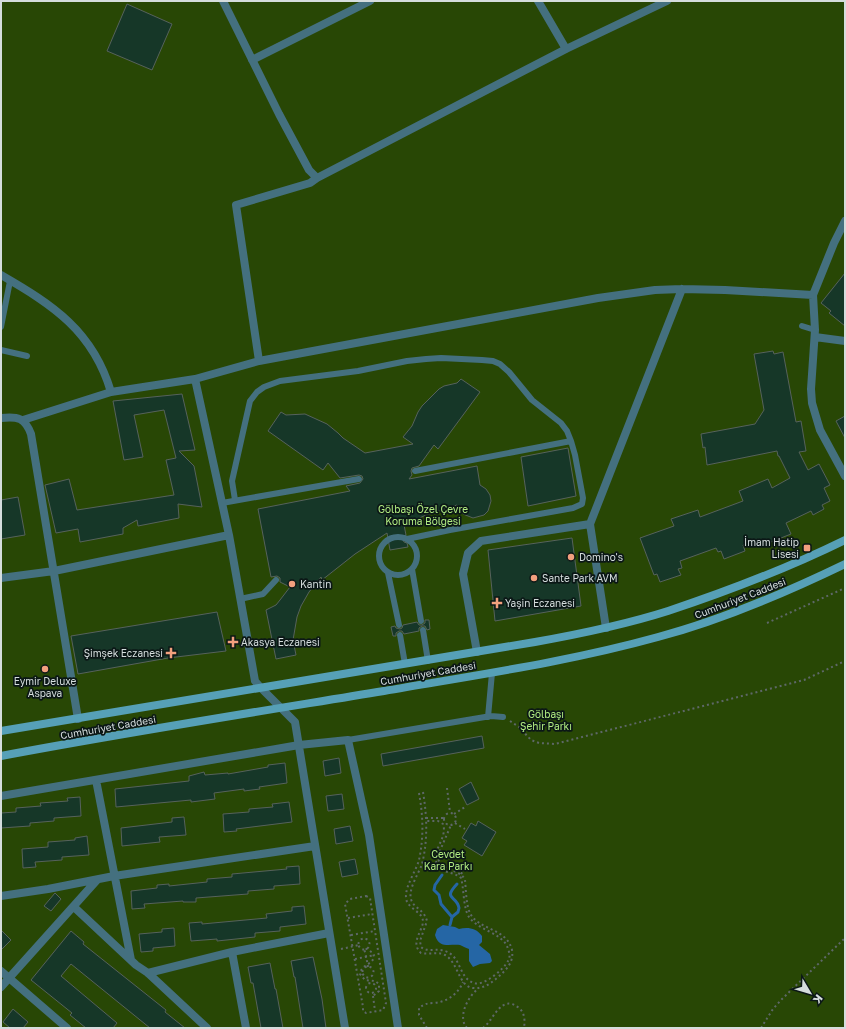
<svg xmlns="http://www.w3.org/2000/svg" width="846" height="1029" font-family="'Golos Text',sans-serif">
<rect width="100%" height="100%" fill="#142020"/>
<path fill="#284705" d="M1 1H845V1028H1Z"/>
<path fill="#2566a5" d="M443 925 455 927 459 929C468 927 476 928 482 936V942L479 945 490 954 492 961 490 963 480 964 473 967 469 961V949C465 948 463 946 460 945 449 944 439 949 435 935L437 929Z"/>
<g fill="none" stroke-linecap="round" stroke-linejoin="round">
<path stroke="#2566a5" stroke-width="3" d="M442 875 435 885 434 890 439 895 441 904 452 917
M450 925 452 917 458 912 459 908C457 895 442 900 457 884"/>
</g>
<path fill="#163728" stroke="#56625c" d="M127 4 172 24 152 70 107 51Z
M845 273V326L829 313 831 311 821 303Z
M773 351 774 354 783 352 796 422 801 421 806 451 799 452 808 470 819 464 830 485 824 488 830 501 822 505 824 509 813 515 811 511 786 523 791 534 761 546 759 539 743 545 745 551 724 559 721 551 718 552 716 548 680 561 682 568 678 569 681 575 660 582 657 574 654 575 640 538 674 526 671 519 698 510 700 517 743 501 739 491 768 479 772 488 790 478 779 456H778L777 451 707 465 705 447 703 448 701 434 755 424 764 410 754 354Z
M461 379 480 392 438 449 434 445 419 466 412 468 411 471 412 475 409 479 477 466 480 485 486 489 490 495 491 501 488 511 484 515 473 518 463 514 457 505 426 515 404 525 406 535 404 536 403 540 404 542 407 543 408 547 390 550 387 533 355 554 322 580 321 577 309 592 301 606 297 617 293 640 296 655 276 659 266 610 276 605 280 600 290 587 280 582V578L277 576 271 577 258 509 350 491 346 486 360 483 363 479 362 476 359 475 340 478 328 463 323 470 268 431 281 412 286 415 305 414 327 424 338 433 343 438 365 453 413 444 403 437 412 426 418 412 422 406 439 389 444 386 457 383Z
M182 394 195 450 179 451 194 466 202 507 178 504 179 518 138 526 137 520 123 528V534L80 542 78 529 56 533 45 485 69 479 77 510 174 495 166 460 176 458 164 410 134 415 143 457 124 460 113 401Z
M845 416V438L836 421Z
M568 448 576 496 528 506 521 457Z
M18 497 25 535 1 539V500Z
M572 538 581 606 495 621 488 550Z
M217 612 226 651 168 658 78 674 71 636Z
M425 620H429L430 629 427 630 425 626H422L419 628V631L404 634 402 631H399L396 633V636H393L391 627 395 626 396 628 400 629 402 628 403 625 417 622 419 625H422L425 623Z
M482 736 484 748 383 766 381 754Z
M339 758 341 773 325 776 323 761Z
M285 763 287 783 259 787 260 789 244 791V789L214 793 215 799 191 802V800L116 807 115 789 189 781V776L204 772 205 775 228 773V774L268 767V765Z
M471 782 479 799 467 805 459 789Z
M342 794 344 809 328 811 326 796Z
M80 797 81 816 54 818V821L30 823V826L1 828V813L16 812V808L41 806 40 803 68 801 67 798Z
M289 802 292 822 236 829 237 831 224 832 223 814 249 812V809L273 807 272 804Z
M184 817 186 835 159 837 160 842 122 846 121 828 172 822V818Z
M478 821 496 832 482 856 464 845 467 841 462 838 471 823 476 826Z
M350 826 353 841 336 844 334 829Z
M87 836 89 855 62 857V860L35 862 36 867 23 868 22 849 48 847V842L75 840V838Z
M355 859 358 874 342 877 339 862Z
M299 866 300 884 274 886V889L248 891V894L196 898V902H183V901L144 904 145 908 132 909 131 891 157 888V885L169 884V886L207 882V879L232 877V874L287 869 286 867Z
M55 893 61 899 51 911 44 906Z
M304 906 306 924 280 927V931L255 933V937L217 941V939L191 941 189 923 202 922V924L267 918 266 914 292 911V907Z
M174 928 175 946 153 948V951L141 952 139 934 162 932V929Z
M1 930 11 940 1 950Z
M71 931 84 942 83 944 166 1010 165 1012 185 1028H150L71 964 61 976 117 1023 113 1028H86L70 1015 72 1013 31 980Z
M313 957 322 999 326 1028H303L295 977H294L291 961Z
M270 963 275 989H276L283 1028H261L253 983H251L248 967Z
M13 1009 28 1022 23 1028H10L3 1022Z"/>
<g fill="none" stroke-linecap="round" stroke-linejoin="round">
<path stroke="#5e6868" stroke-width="2" stroke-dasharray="2 3" stroke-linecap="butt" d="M767 623 845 588
M510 721 519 727 531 740 539 743 555 744 804 680 845 661
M447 788 450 812
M423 792C427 816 428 840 422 864 419 873 408 889 411 899 413 908 424 909 427 921L420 941 421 947C429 954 440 945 452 955 461 963 461 979 474 983 483 987 504 969 508 961 511 957 509 951 507 946 501 933 478 930 469 917 463 908 464 888 461 878 453 871 442 874 437 864 431 850 448 838 443 824L438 821H426
M419 793C423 815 424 837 419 860 416 871 405 886 406 898 407 909 423 911 423 922 422 932 410 943 421 953 429 955 437 951 445 955 458 962 459 987 473 988 483 989 490 984 497 978 506 970 514 963 512 950 507 928 478 930 470 913 466 905 466 889 465 880 460 867 434 872 439 853L451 825
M444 819a6 6 0 1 1 12 0a6 6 0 1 1-12 0Z
M454 814 465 807
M426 818H443
M455 823 465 829
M461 874 465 869H469
M366 896 370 898 386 1003 383 1010 366 1013 363 1011V1007L345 904 350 899Z
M348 918 372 914
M351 935 375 931
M358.5 944a5.5 5.5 0 1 1 11 0a5.5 5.5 0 1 1-11 0Z
M341 949 359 945
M355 959 375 955
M362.5 972a5.5 5.5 0 1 1 11 0a5.5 5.5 0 1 1-11 0Z
M368 967C367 961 366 955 364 949H367L373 953C377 965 361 963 360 974L365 980 375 981 379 984V991L373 996
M366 988a5 5 0 1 1 10 0a5 5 0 1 1-10 0Z
M373 996 375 1011
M427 1028 419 1015V1008C424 1004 428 1003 434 1003 447 1002 458 994 463 982
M467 1028C457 1017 468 996 479 988
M483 1028C494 1020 501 993 519 1008 525 1013 525 1021 524 1028
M761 1028 773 1009 782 999 845 938"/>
<path stroke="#44707f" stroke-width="6" d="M802 326 815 330
M1 327 10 281
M1 350 27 356
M235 500 232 481 250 401 257 392 264 387 280 381 358 371 407 361 426 359 441 358 482 360 493 361 500 364 509 372 532 400 561 423 567 431 571 441
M222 503 359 479
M379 556a19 19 0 1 1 38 0a19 19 0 1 1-38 0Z
M407 539 450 530 573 508 582 504 583 498 575 455 571 441 415 471
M412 569 421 621
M388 573 399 625
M240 599 263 594 276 580
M423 630 428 661
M400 635 405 664
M488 717 492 673
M348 740 491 716 503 717"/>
<path stroke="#44707f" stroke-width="8" d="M223 1 279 114 309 170 317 178 566 49 667 1
M538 1 566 49
M252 60 370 1
M845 221 834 243 813 295 815 330 811 389 812 403 820 430 845 476
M1 275C53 305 93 331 111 392
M815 337 845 341
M259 361 236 205 310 183 317 178
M195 379 259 361 598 298 655 290 682 289 725 290 813 295
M1 418C18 416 25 418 31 434L78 719
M23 420 111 392 195 379 229 535 255 681 261 688 295 722 345 1028
M590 524 682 289
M1 578 54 571 229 535
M477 652 463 574 468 553 481 541 590 524 606 628
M96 780 131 960
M1 796 299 745 348 740 369 835 398 1028
M1 896 48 889 114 876 315 846
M74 907 136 965 148 973 207 1028
M232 952 246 1028
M1 971 67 1028
M148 973 232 952 329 933
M1 987 97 880"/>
<path stroke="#56a0b7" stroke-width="8" d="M1 731 535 642C580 634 624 625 668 611 728 591 788 568 845 540
M1 756C128 732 256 712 384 691 476 675 568 662 658 637 722 620 785 593 845 564"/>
</g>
<g fill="#f2a07e" stroke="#0b1716" stroke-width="1.5">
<rect x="803" y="544" width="8" height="8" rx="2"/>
<circle cx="571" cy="557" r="4"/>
<circle cx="534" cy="578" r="4"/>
<circle cx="292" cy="584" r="4"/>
<path d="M495 597h4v4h4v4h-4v4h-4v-4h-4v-4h4z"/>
<path d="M231 636h4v4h4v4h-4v4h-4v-4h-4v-4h4z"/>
<path d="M169 647h4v4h4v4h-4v4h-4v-4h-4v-4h4z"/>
<circle cx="45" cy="669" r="4"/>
</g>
<g text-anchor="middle" stroke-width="3.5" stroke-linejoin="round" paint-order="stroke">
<g font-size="10" fill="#b1ec81" stroke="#0b1716">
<text x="423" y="513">Gölbaşı Özel Çevre<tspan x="423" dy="12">Koruma Bölgesi</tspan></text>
<text x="546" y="718">Gölbaşı<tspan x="546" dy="12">Şehir Parkı</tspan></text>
<text x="448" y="858">Cevdet<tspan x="448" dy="12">Kara Parkı</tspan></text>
</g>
<g font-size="10" fill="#d5dddd" stroke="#0b1716" text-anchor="start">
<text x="799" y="546" text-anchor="end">İmam Hatip<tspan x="799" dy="12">Lisesi</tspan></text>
<text x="579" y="561">Domino's</text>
<text x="542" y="582">Sante Park AVM</text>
<text x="300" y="588">Kantin</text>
<text x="505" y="607">Yaşin Eczanesi</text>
<text x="241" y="646">Akasya Eczanesi</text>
<text x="163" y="657" text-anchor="end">Şimşek Eczanesi</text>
<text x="45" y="685" text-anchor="middle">Eymir Deluxe<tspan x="45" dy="12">Aspava</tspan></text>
</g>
<g font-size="10" fill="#d5dddd" stroke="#0b1716">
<text transform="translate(740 598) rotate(-21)" y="4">Cumhuriyet Caddesi</text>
<text transform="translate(428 673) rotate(-10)" y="4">Cumhuriyet Caddesi</text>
<text transform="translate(108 727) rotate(-10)" y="4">Cumhuriyet Caddesi</text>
</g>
</g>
<rect width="846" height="1029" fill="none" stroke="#d5dddd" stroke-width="4"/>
<g transform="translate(810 993) rotate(128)" stroke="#0b1716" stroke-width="3" paint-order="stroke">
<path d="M0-3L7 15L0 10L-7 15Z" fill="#d5dddd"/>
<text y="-6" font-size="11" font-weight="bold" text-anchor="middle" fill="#d5dddd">K</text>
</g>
</svg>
